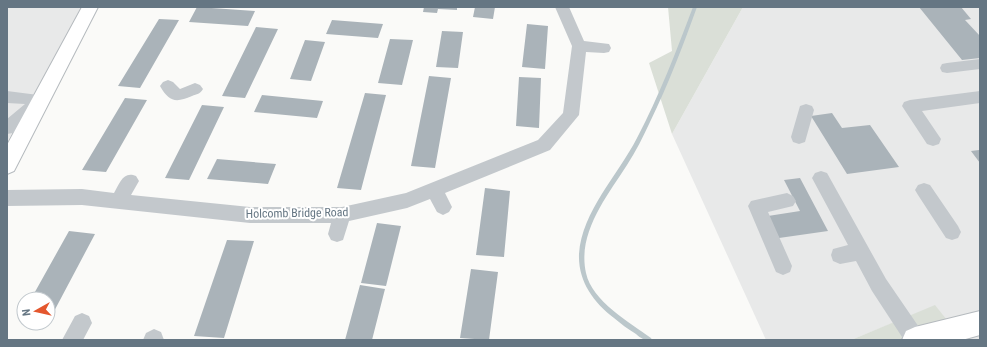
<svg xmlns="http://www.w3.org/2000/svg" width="987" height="347" font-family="'Roboto Condensed',sans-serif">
<rect width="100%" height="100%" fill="#fafaf8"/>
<path fill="#e8e9e9" d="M7 7H83L7 142Z
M743 7H980V340H963L935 306 851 340H766L672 134Z"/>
<path fill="#dadfd7" d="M668 7H743L672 134 649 63 672 51Z
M935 305 963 340H851Z"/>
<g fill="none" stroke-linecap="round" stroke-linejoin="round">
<path fill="#bbc7cb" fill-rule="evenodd" d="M693 7H697C683 46 668 85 650 122 643 137 636 151 627 165 607 196 577 233 586 273 592 301 629 322 651 338L652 340C649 340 646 341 643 339 641 338 638 336 636 334 628 329 621 324 614 318 593 302 578 281 579 254 582 211 618 175 637 138 659 96 676 52 693 7Z"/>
</g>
<path fill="#aab3b9" d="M197 7 255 11 248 26 189 22Z
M424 7H457V10L438 9 437 13 423 12Z
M475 7H495L493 19 473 17Z
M919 7H961L971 19 965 20 980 36V58L962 60Z
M159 19 179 20 140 88 118 86Z
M332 20 383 24 378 38 326 34Z
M527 24 548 26 545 69 522 67Z
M256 27 278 29 245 98 222 96Z
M442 31 463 32 458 68 436 67Z
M390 39 413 40 402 85 378 83Z
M305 40 325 42 311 81 290 79Z
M429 76 451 78 435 168 411 166Z
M519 77 541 78 539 128 516 126Z
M365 93 386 95 361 190 337 188Z
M262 95 323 101 317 118 254 112Z
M125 98 147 100 106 172 82 170Z
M202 105 224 107 189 180 165 178Z
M832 113 842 128 870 125 899 167 847 174 811 116Z
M979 150 980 151V163L971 151Z
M217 159 276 164 268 184 207 179Z
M800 178 828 231 779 238 768 216 800 211 784 180Z
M485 188 510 191 504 257 476 255Z
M377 223 401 226 386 286 361 283Z
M69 231 95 234 51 317H48V299H31Z
M227 240 254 241 224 338 194 336Z
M471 269 498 272 489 340 460 338Z
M360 285 385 289 372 340H345Z"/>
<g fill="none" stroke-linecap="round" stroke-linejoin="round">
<defs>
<path id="major" d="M82 7H98L14 171 7 174V145Z
M980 311V335L962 340H902L906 331 915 327Z"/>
</defs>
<use href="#major" stroke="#b5babe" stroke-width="2"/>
<path fill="#c3c8cc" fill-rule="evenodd" d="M555 7H569L584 41 609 44 611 48 609 52 604 53 586 52 579 115 550 150 445 193 452 207 449 212 443 215 437 212 430 199 407 208 349 221 343 240 337 242 331 240 328 234 331 223H250L82 205 7 206V190L82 189 114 193C120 183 123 171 136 176L139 181 131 195 250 207H342L406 193 538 140 563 113 572 46Z
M980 59V69L947 73 942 72 940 68 942 64 947 63Z
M168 80 173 82 180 89 195 83 200 85 203 89C200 94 197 94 192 96 176 103 169 102 160 86L163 82Z
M7 91 46 96 49 100 46 104 13 133 7 134V119L25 104 7 103Z
M980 91V103L922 111 941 139 939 144 933 146 927 144 902 106 904 102 910 100Z
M806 104 812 106 814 110 805 142 799 144 793 142 791 137 800 106Z
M821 171 827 173 886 279 923 333 926 340H904L872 291 856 261 840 264 833 261 831 255 833 249 848 245 812 178 815 173Z
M924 183 930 185 958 226 961 232 958 238 952 240 946 238 918 195 915 190 918 185Z
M787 193 793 196 796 201 793 206 768 212 792 266 790 272 783 275 776 272 748 206 751 201Z
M82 313 89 316 92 323 83 340H62L75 316Z
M154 329 161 332 164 340H143L146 333Z"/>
<use href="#major" fill="#fff" fill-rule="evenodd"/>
</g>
<g text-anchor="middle" stroke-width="4" stroke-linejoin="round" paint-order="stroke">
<g font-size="12" fill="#657683" stroke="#fff">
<text transform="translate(297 213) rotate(-1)" y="4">Holcomb Bridge Road</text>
</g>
</g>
<rect width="987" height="347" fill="none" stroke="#657683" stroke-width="16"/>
<g transform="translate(36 311) rotate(262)"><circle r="19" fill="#ffffff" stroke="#c1c8cd"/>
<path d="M0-3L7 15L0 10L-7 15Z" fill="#e4572e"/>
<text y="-6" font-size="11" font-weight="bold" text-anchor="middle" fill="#657683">N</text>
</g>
</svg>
